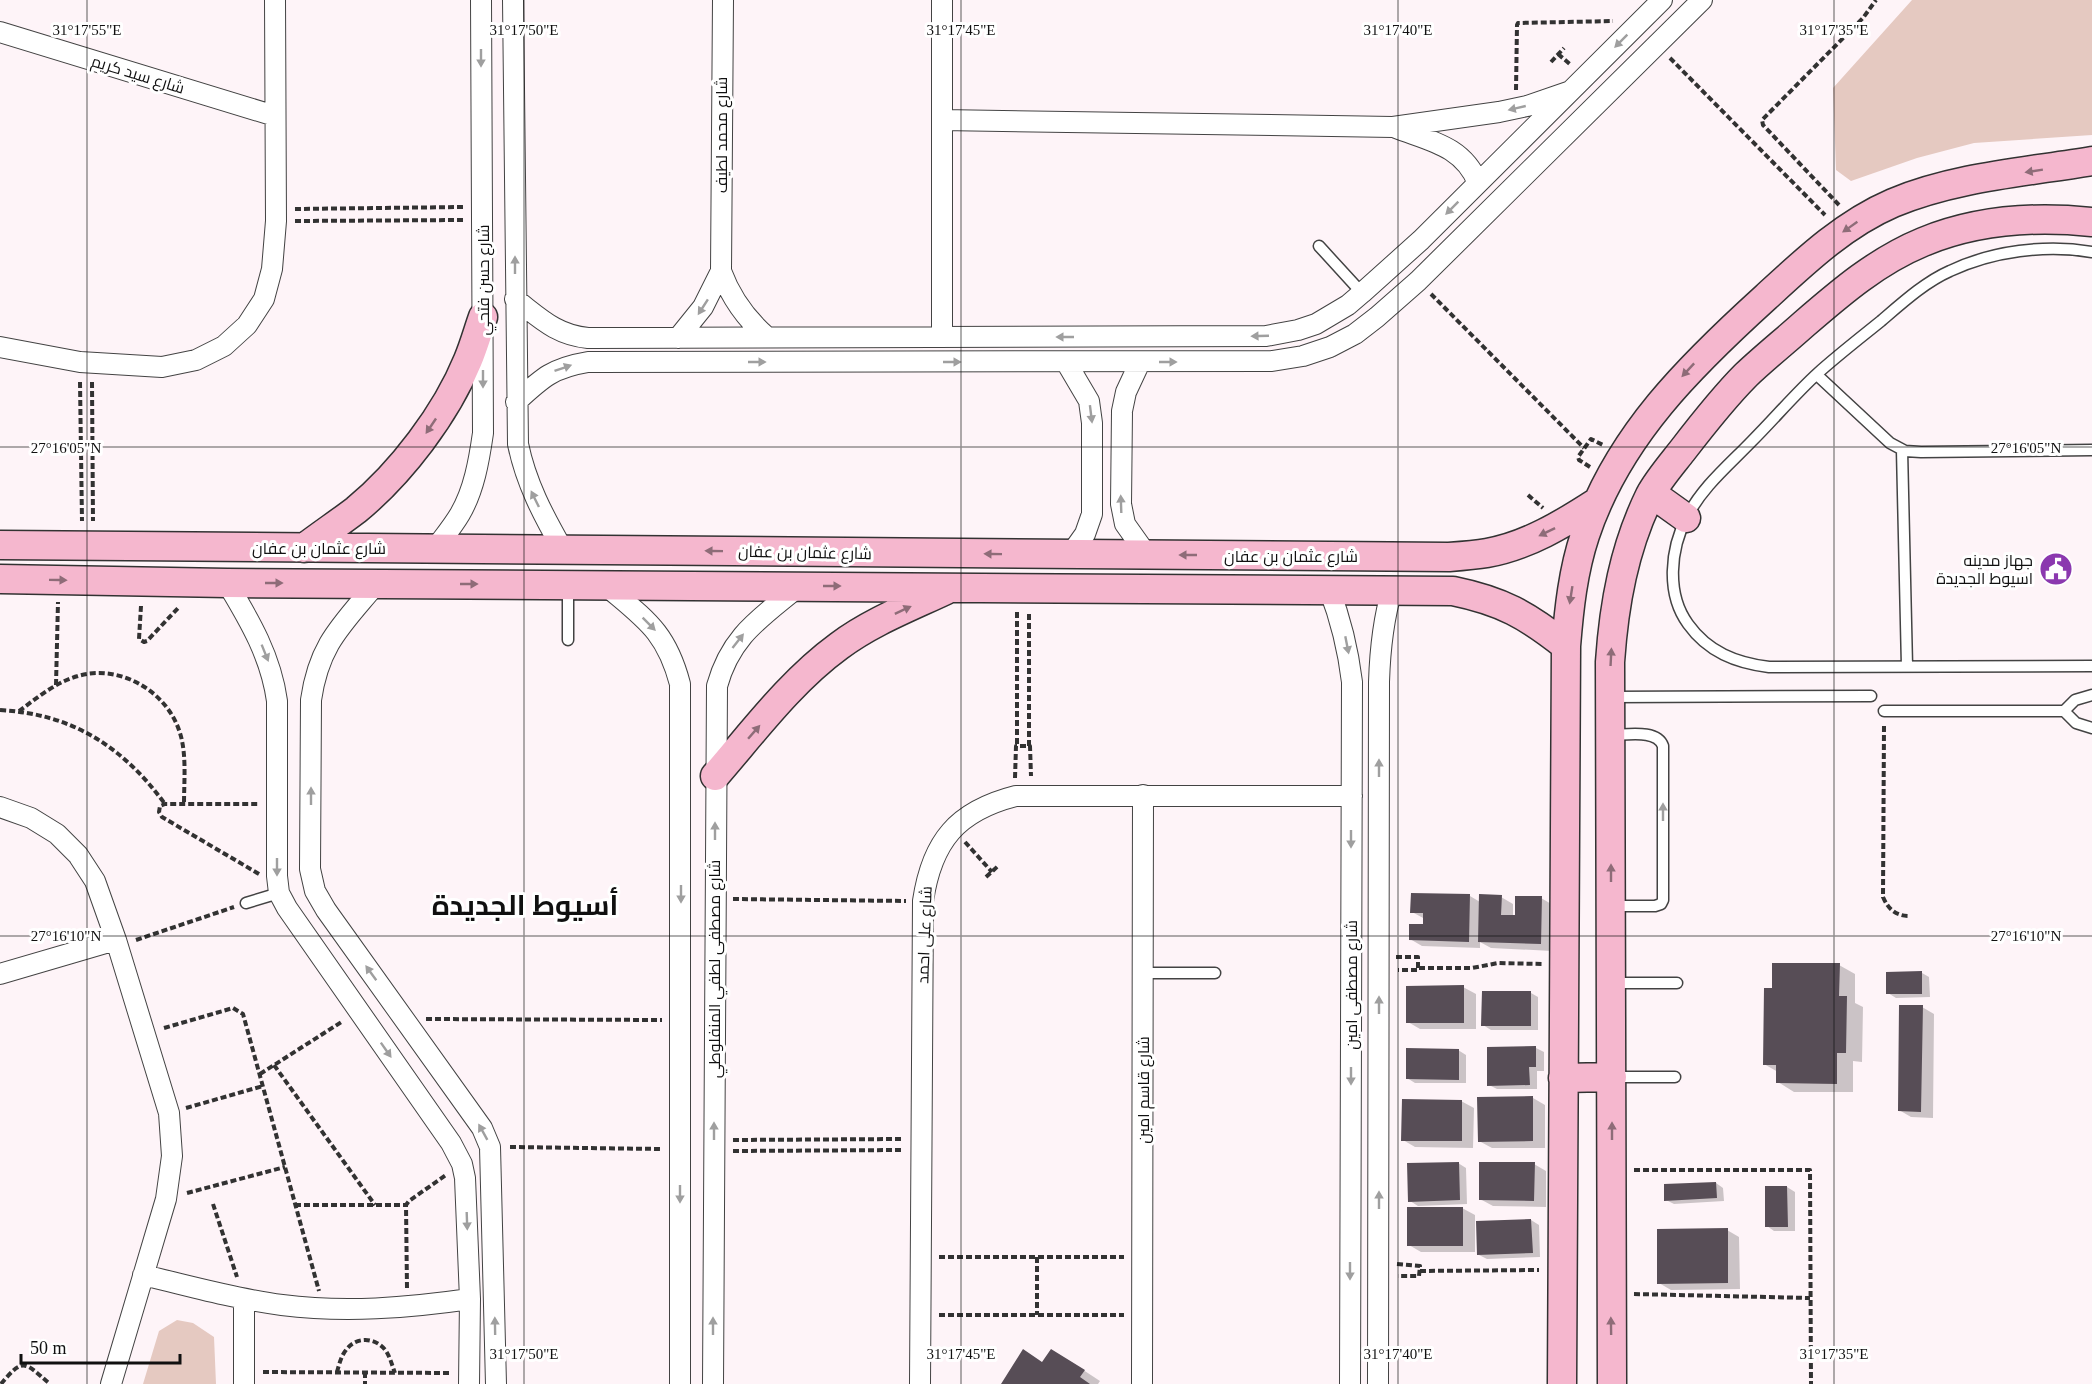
<svg xmlns="http://www.w3.org/2000/svg" width="2092" height="1384" font-family="'Times New Roman',Cairo,serif">
<rect width="100%" height="100%" fill="#fef4f8"/>
<path fill="#e5c9c1" d="M1912 0H2092V135L1974 143 1917 158 1851 181 1836 170 1833 88Z
M177 1320 193 1323 214 1337 216 1384H143L159 1331Z"/>
<path fill="#0003" d="M1470 896 1480 902 1501 897 1513 904V916H1516L1541 898 1553 905 1552 951 1491 948 1480 942V948L1422 946 1410 939 1424 926 1425 919 1412 912Z
M1839 965 1855 974V1003L1863 1007 1862 1062 1853 1061V1092H1794L1778 1082V1072L1764 1064 1773 990Z
M1922 973 1929 977 1930 997 1896 998 1888 993Z
M1463 987 1476 994V1029H1420L1408 1022Z
M1531 993 1538 997V1030H1491L1483 1025Z
M1922 1007 1934 1014 1933 1118 1911 1117 1899 1110Z
M1536 1048 1544 1052V1071H1537V1089H1497L1489 1085Z
M1458 1050 1466 1055V1083H1415L1407 1078Z
M1533 1098 1545 1105V1148H1492L1479 1141Z
M1461 1101 1474 1108 1473 1148 1415 1147 1403 1140Z
M1458 1163 1466 1168 1467 1204 1418 1206 1410 1201Z
M1534 1164 1546 1171V1207L1493 1206 1480 1199Z
M1716 1183 1723 1188 1724 1201 1674 1204 1666 1200Z
M1787 1187 1795 1192V1231H1774L1767 1226Z
M1462 1208 1475 1215V1252H1421L1409 1245Z
M1531 1220 1539 1225 1540 1257 1487 1259 1479 1255Z
M1727 1230 1739 1237 1740 1289 1671 1290 1659 1283Z
M1068 1360 1100 1381 1098 1384H1002L1043 1363Z"/>
<path fill="#574d56" d="M1411 893 1470 894 1469 942 1409 940V924H1423V913H1410Z
M1479 894 1502 895 1501 915H1515V896H1542L1541 944 1478 942Z
M1772 963H1840L1839 996H1847L1846 1053H1837V1084L1776 1083V1065H1763L1764 988H1772Z
M1922 971V994H1886V972Z
M1464 985V1023H1406V986Z
M1482 991H1531V1026H1481Z
M1899 1005H1923L1921 1112 1898 1111Z
M1536 1046V1067H1529L1530 1085 1487 1086V1047Z
M1406 1048 1459 1049V1080L1406 1079Z
M1533 1096V1141L1478 1142 1477 1097Z
M1402 1099 1462 1100V1141H1401Z
M1459 1162 1460 1200 1408 1202 1407 1163Z
M1479 1162H1535L1534 1201 1479 1200Z
M1716 1182 1717 1198 1664 1201V1184Z
M1765 1186H1787L1788 1227H1765Z
M1407 1207H1463V1246H1407Z
M1531 1219 1533 1253 1477 1255 1476 1221Z
M1728 1228V1283L1657 1284V1229Z
M1023 1349 1042 1362 1051 1349 1085 1370 1080 1377 1090 1384H1001Z"/>
<g fill="none" stroke-linecap="round" stroke-linejoin="round">
<defs>
<path id="lane" d="M1319 246 1362 293
M2092 252C2046 244 1992 251 1950 271 1925 282 1902 303 1881 321 1860 338 1838 355 1818 373 1795 394 1774 419 1752 441 1729 465 1702 487 1687 517 1670 549 1666 594 1688 624 1708 652 1736 663 1769 667L2092 666
M1817 375 1890 443 1905 451 1921 452 2092 450
M1902 450 1907 666
M568 586V640
M1611 697 1871 696
M1884 711H2064L2075 700 2092 695
M2064 711 2076 723 2092 728
M1611 735C1627 735 1657 729 1663 746V900L1661 904 1655 906H1612
M246 903 279 893
M1143 973H1215
M1612 983H1677
M1612 1077H1675"/>
<path id="street" d="M513 0 518 444C526 483 543 515 563 550
M723 0 721 271C731 298 745 318 767 337
M0 32 275 116
M942 120 1393 127 1499 112 1527 106 1568 92
M1396 128C1430 141 1463 146 1478 183
M515 299C540 318 556 335 588 338L1266 336 1298 330 1316 324 1348 305 1362 293 1421 240 1662 0
M942 337V0
M678 338 703 307 721 271
M0 347 80 362 162 367 196 360 224 346 247 325 264 299 272 269 276 221 275 0
M1066 362 1089 401 1092 423V514L1085 534 1070 555
M1140 362 1126 392 1122 411 1121 504 1125 524 1147 555
M516 402C542 378 552 368 588 362L1272 361 1303 356 1330 347 1355 334 1377 317 1418 281 1702 0
M435 549C443 538 453 526 460 514 474 490 479 461 483 433L481 0
M227 583C250 621 271 657 277 701V876L279 893 287 908 451 1143 462 1164 465 1178 470 1299 469 1384
M376 584C342 625 319 644 311 700L310 869 315 891 326 910 482 1128 490 1147 496 1384
M605 585C645 619 666 631 680 684V1384
M1329 589C1341 620 1348 649 1352 682L1350 1384
M0 807 31 818 57 834 78 855 95 881 116 940 169 1113 172 1156 166 1199 111 1384
M0 974 116 940
M143 1275C190 1286 235 1299 282 1305 345 1313 407 1308 470 1299
M244 1299V1384
M713 1384 717 686C731 635 761 618 799 586
M920 1384 923 901C932 841 957 811 1016 796H1352
M1142 1384 1143 795
M1378 1384 1379 682C1380 650 1383 620 1392 590"/>
<path id="secondary" d="M1651 493 1686 518
M0 545 1449 557C1462 556 1475 555 1487 553 1527 546 1563 524 1597 502
M304 548C321 535 339 523 356 510 401 473 446 414 468 360 474 346 478 331 483 317
M0 579 227 583 1453 591C1502 601 1527 615 1566 646
M715 776C754 731 791 681 839 646 871 622 910 607 946 590
M1563 1078 1612 1077
M1562 1384 1566 646C1569 609 1573 571 1585 535 1618 436 1691 365 1766 297 1805 261 1844 224 1893 203 1955 177 2026 172 2092 161
M1612 1384 1610 662C1614 604 1624 548 1650 495 1658 480 1671 465 1682 451 1702 425 1723 398 1746 375 1765 357 1785 341 1804 324 1841 292 1877 261 1923 242 1976 220 2035 216 2092 222"/>
</defs>
<use href="#lane" stroke="#434343" stroke-width="13"/>
<use href="#street" stroke="#434343" stroke-width="22"/>
<use href="#secondary" stroke="#323232" stroke-width="31"/>
<path stroke="#323232" stroke-width="4" stroke-dasharray="6 3" stroke-linecap="butt" d="M1558 54 1571 65
M1670 58 1825 215
M1551 62 1564 48
M1516 90 1517 25 1518 23 1613 21
M1839 205 1763 125 1762 120 1863 18 1876 0
M295 209 464 207
M295 221 464 220
M1431 294 1584 448
M80 382 82 521
M92 382 93 521
M1590 467 1579 460 1578 457 1591 439 1603 445
M1528 495 1543 508
M141 606 139 639 144 642 147 641 179 607
M1017 612V746
M56 685 58 602
M0 710C73 714 123 747 165 804
M19 711C37 698 56 682 78 676 119 664 165 690 179 730 187 752 184 780 184 804
M1884 726 1883 897C1888 909 1896 916 1909 916
M1029 746V612
M1015 778 1016 746H1030L1031 776
M965 842 992 872
M259 874 162 817 159 812 160 806 165 804H259
M986 877 998 866
M733 899 906 901
M136 940 234 907
M1396 957H1418V970H1398
M1419 968H1472L1498 963 1542 964
M426 1019 662 1020
M164 1028 233 1008 243 1014 319 1291
M274 1065 375 1205
M260 1074 343 1021
M186 1108 263 1086
M733 1140 903 1139
M510 1147 661 1149
M733 1151 903 1150
M1634 1170H1810L1811 1384
M187 1193 285 1167
M213 1204 237 1277
M295 1205H406
M939 1257H1124
M1037 1257V1315
M1397 1264 1420 1266 1419 1276H1398
M1420 1271 1539 1270
M407 1288 406 1205 409 1201 446 1175
M1634 1294 1810 1298
M939 1315H1124
M263 1372 450 1373
M337 1372C339 1365 341 1356 346 1350 356 1336 376 1337 386 1351 390 1357 392 1365 395 1373
M365 1372V1384
M1 1384C24 1356 25 1363 50 1384"/>
<use href="#lane" stroke="#fff" stroke-width="10"/>
<use href="#street" stroke="#fff" stroke-width="20"/>
<use href="#secondary" stroke="#f5b7ce" stroke-width="28"/>
</g>
<defs><path id="oneway-solid" d="M-6-.8H1V-3.2L6.5 0L1 3.2V.8H-6Z" transform="scale(1.5)"/></defs>
<g fill="#9f9f9f">
<use href="#oneway-solid" transform="translate(1621 41) rotate(135)"/>
<use href="#oneway-solid" transform="translate(481 58) rotate(90)"/>
<use href="#oneway-solid" transform="translate(1517 108) rotate(167)"/>
<use href="#oneway-solid" transform="translate(1452 208) rotate(135)"/>
<use href="#oneway-solid" transform="translate(515 265) rotate(-90)"/>
<use href="#oneway-solid" transform="translate(703 307) rotate(123)"/>
<use href="#oneway-solid" transform="translate(1260 336) rotate(178)"/>
<use href="#oneway-solid" transform="translate(1065 337) rotate(180)"/>
<use href="#oneway-solid" transform="translate(757 362)"/>
<use href="#oneway-solid" transform="translate(952 362)"/>
<use href="#oneway-solid" transform="translate(1168 362)"/>
<use href="#oneway-solid" transform="translate(563 368) rotate(-19)"/>
<use href="#oneway-solid" transform="translate(483 379) rotate(90)"/>
<use href="#oneway-solid" transform="translate(1091 414) rotate(83)"/>
<use href="#oneway-solid" transform="translate(535 499) rotate(-116)"/>
<use href="#oneway-solid" transform="translate(1121 504) rotate(-92)"/>
<use href="#oneway-solid" transform="translate(649 624) rotate(45)"/>
<use href="#oneway-solid" transform="translate(738 641) rotate(-52)"/>
<use href="#oneway-solid" transform="translate(1347 645) rotate(79)"/>
<use href="#oneway-solid" transform="translate(265 653) rotate(68)"/>
<use href="#oneway-solid" transform="translate(1379 768) rotate(-90)"/>
<use href="#oneway-solid" transform="translate(311 796) rotate(-90)"/>
<use href="#oneway-solid" transform="translate(1663 812) rotate(-90)"/>
<use href="#oneway-solid" transform="translate(715 831) rotate(-90)"/>
<use href="#oneway-solid" transform="translate(1351 839) rotate(90)"/>
<use href="#oneway-solid" transform="translate(277 867) rotate(90)"/>
<use href="#oneway-solid" transform="translate(681 894) rotate(90)"/>
<use href="#oneway-solid" transform="translate(371 973) rotate(-126)"/>
<use href="#oneway-solid" transform="translate(1379 1005) rotate(-90)"/>
<use href="#oneway-solid" transform="translate(386 1050) rotate(55)"/>
<use href="#oneway-solid" transform="translate(1351 1076) rotate(90)"/>
<use href="#oneway-solid" transform="translate(714 1131) rotate(-90)"/>
<use href="#oneway-solid" transform="translate(483 1132) rotate(-119)"/>
<use href="#oneway-solid" transform="translate(680 1194) rotate(90)"/>
<use href="#oneway-solid" transform="translate(1379 1200) rotate(-90)"/>
<use href="#oneway-solid" transform="translate(467 1221) rotate(88)"/>
<use href="#oneway-solid" transform="translate(1350 1271) rotate(90)"/>
<use href="#oneway-solid" transform="translate(495 1326) rotate(-91)"/>
<use href="#oneway-solid" transform="translate(713 1326) rotate(-90)"/>
</g>
<g fill="#8e6c78">
<use href="#oneway-solid" transform="translate(2034 171) rotate(171)"/>
<use href="#oneway-solid" transform="translate(1850 227) rotate(145)"/>
<use href="#oneway-solid" transform="translate(1688 370) rotate(133)"/>
<use href="#oneway-solid" transform="translate(431 426) rotate(124)"/>
<use href="#oneway-solid" transform="translate(1547 532) rotate(154)"/>
<use href="#oneway-solid" transform="translate(714 551) rotate(-179)"/>
<use href="#oneway-solid" transform="translate(993 554) rotate(-179)"/>
<use href="#oneway-solid" transform="translate(1188 555) rotate(-180)"/>
<use href="#oneway-solid" transform="translate(58 580) rotate(1)"/>
<use href="#oneway-solid" transform="translate(274 583)"/>
<use href="#oneway-solid" transform="translate(469 584)"/>
<use href="#oneway-solid" transform="translate(832 586)"/>
<use href="#oneway-solid" transform="translate(1571 595) rotate(99)"/>
<use href="#oneway-solid" transform="translate(903 610) rotate(-25)"/>
<use href="#oneway-solid" transform="translate(1611 657) rotate(-87)"/>
<use href="#oneway-solid" transform="translate(754 732) rotate(-49)"/>
<use href="#oneway-solid" transform="translate(1611 873) rotate(-90)"/>
<use href="#oneway-solid" transform="translate(1612 1131) rotate(-90)"/>
<use href="#oneway-solid" transform="translate(1611 1326) rotate(-91)"/>
</g>
<path fill="none" stroke="#101010" stroke-width="1.5" stroke-opacity="0.45" d="M87 0V1384M524 0V1384M961 0V1384M1398 0V1384M1834 0V1384M0 447H2092M0 936H2092"/>
<defs>
<symbol id="civic-disc" viewBox="-11 -11 22 22"><circle r="9.5" fill="#8b38af" stroke="#fff"/><path d="M-.6-6.5H3V-4.5H.6V-3L4-1V1h2V6H-6V1h2V-1L-.6-3ZM-1.2 2.5V6h2.4V2.5Z" fill="#fff"/></symbol>
</defs>
<g fill-rule="evenodd">
<use href="#civic-disc" x="2037" y="550" width="38" height="38"/>
</g>
<g text-anchor="middle" stroke-width="6" stroke-linejoin="round" paint-order="stroke">
<g font-size="16" fill="#101010" stroke="#fff">
<text transform="translate(138 74) rotate(17)" y="6">شارع سيد كريم</text>
<text transform="translate(721 135) rotate(-90)" y="6">شارع محمد لطيف</text>
<text transform="translate(483 280) rotate(-90)" y="6">شارع حسن فتحي</text>
<text x="319" y="554">شارع عثمان بن عفان</text>
<text transform="translate(805 552) rotate(1)" y="6">شارع عثمان بن عفان</text>
<text x="1291" y="562">شارع عثمان بن عفان</text>
<text transform="translate(924 935) rotate(-88)" y="6">شارع على احمد</text>
<text transform="translate(714 969) rotate(-90)" y="6">شارع مصطفى لطفي المنفلوطي</text>
<text transform="translate(1351 985) rotate(-90)" y="6">شارع مصطفى امين</text>
<text transform="translate(1143 1090) rotate(-90)" y="6">شارع قاسم امين</text>
</g>
<g font-size="16" fill="#101010" stroke="#fff" text-anchor="end">
<text x="2033" y="566">جهاز مدينه<tspan x="2033" dy="18">اسيوط الجديدة</tspan></text>
</g>
<g font-size="28" font-weight="bold" fill="#101010" stroke="#fff">
<text x="525" y="915">أسيوط الجديدة</text>
</g>
</g>
<g font-size="15" text-anchor="middle" fill="#101010" stroke="#fff" stroke-width="6" stroke-linejoin="round" paint-order="stroke">
<text x="87" y="35">31°17'55"E</text>
<text x="524" y="35">31°17'50"E</text>
<text x="961" y="35">31°17'45"E</text>
<text x="1398" y="35">31°17'40"E</text>
<text x="1834" y="35">31°17'35"E</text>
<text x="2026" y="453">27°16'05"N</text>
<text x="66" y="453">27°16'05"N</text>
<text x="2026" y="941">27°16'10"N</text>
<text x="66" y="941">27°16'10"N</text>
<text x="524" y="1359">31°17'50"E</text>
<text x="961" y="1359">31°17'45"E</text>
<text x="1398" y="1359">31°17'40"E</text>
<text x="1834" y="1359">31°17'35"E</text>
</g>
<path d="M21 1354v9h159v-9" fill="none" stroke="#101010" stroke-width="3"/>
<text x="30" y="1354" font-size="18" fill="#101010" stroke="#ffffff" stroke-width="4.5" paint-order="stroke">50 m</text>
</svg>
